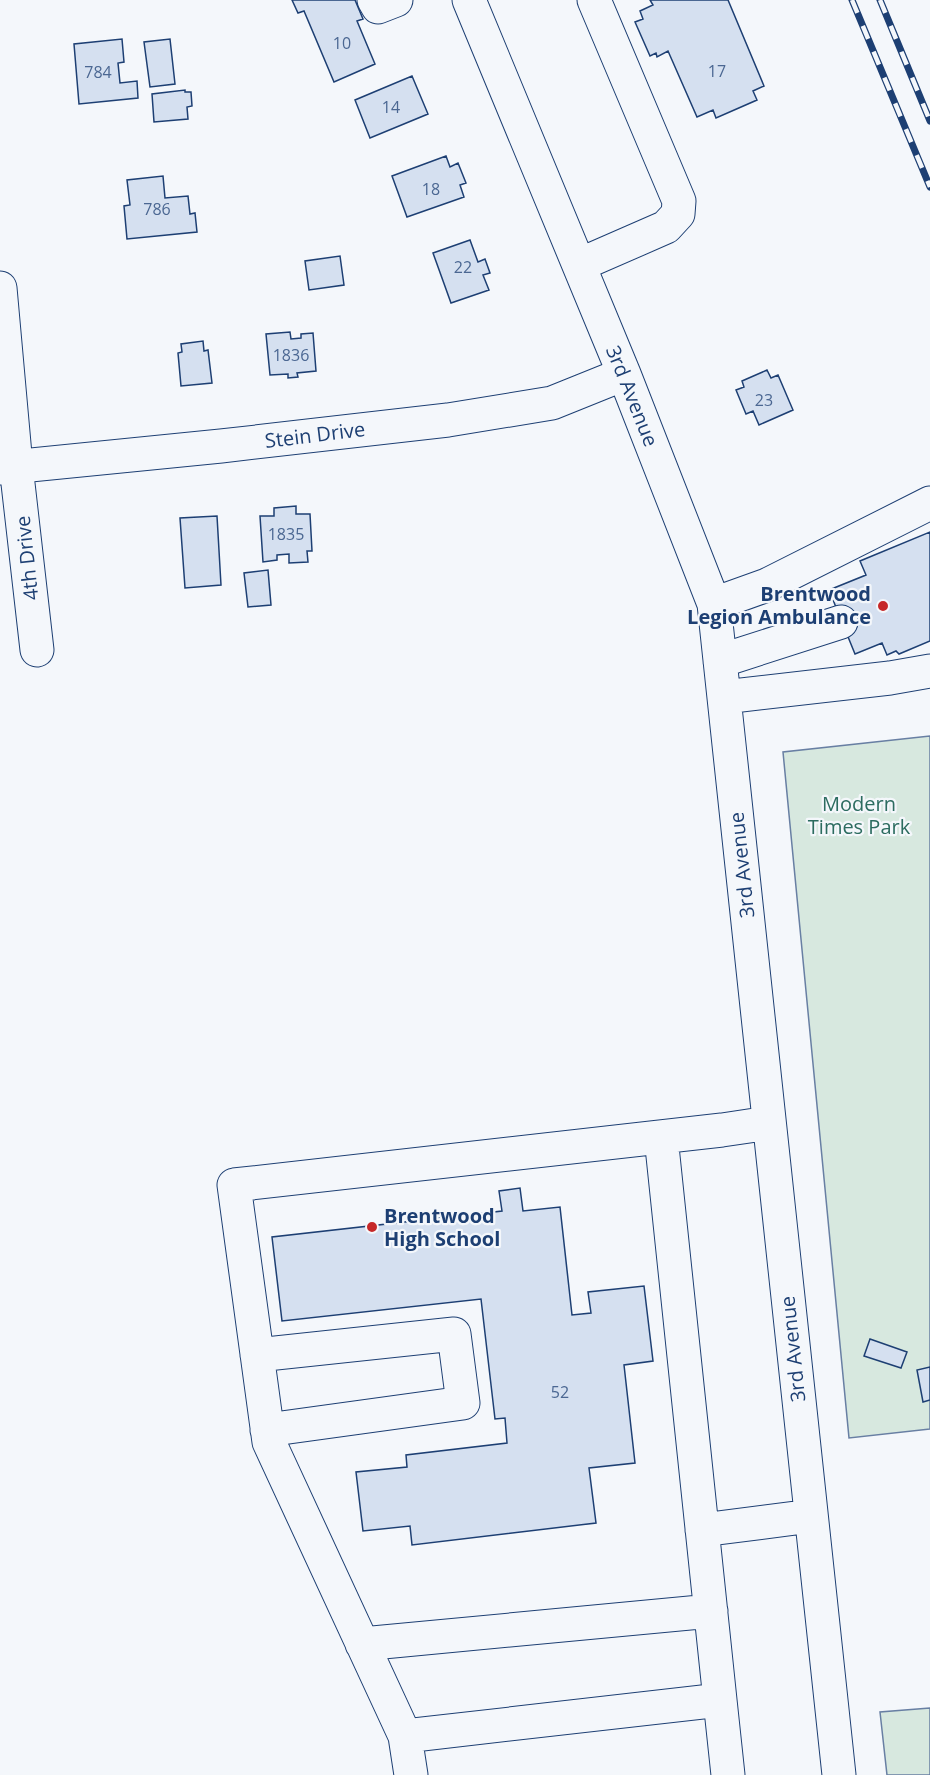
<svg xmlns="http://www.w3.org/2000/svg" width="930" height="1775" font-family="'Open Sans',sans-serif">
<rect width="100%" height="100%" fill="#f4f7fb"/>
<path fill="#d7e8df" stroke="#687fa3" stroke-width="1.5" d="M930 736V1429L849 1438 783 752Z
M930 1708V1775H887L880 1712Z"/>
<path fill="#d5e0f0" stroke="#1d3f73" stroke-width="1.5" d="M292 0H355L363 19 357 21 375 64 334 82 304 11 298 13Z
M650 0H728L764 86 753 91 757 100 716 118 713 110 697 117 668 51 657 57 656 53 650 56 635 22 643 19 640 11 653 5Z
M122 39 124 62 118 63 120 83 137 81 138 98 79 104 74 44Z
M170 39 175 84 150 87 144 42Z
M412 76 428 114 370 138 355 100Z
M185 90V92H191L192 106 187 107 188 119 154 122 152 94Z
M446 156 450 167 458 163 466 183 460 185 464 197 407 217 392 176Z
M163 176 165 198 188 196 190 214 195 213 197 232 127 239 124 206 130 205 127 180Z
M470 240 478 262 485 259 490 273 483 275 489 290 451 303 433 253Z
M340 256 344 285 309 290 305 261Z
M290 332 291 339 301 338V334L313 333 316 371 297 373 298 377 288 378V374L270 375 266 334Z
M203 341 204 351 208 350 212 383 181 386 178 353 182 352 181 344Z
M767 370 771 378 778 375 793 410 759 425 753 411 746 414 736 390 744 387 742 381Z
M296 506V514H310L312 551H307L308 562 289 563V554L277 555V560L263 562 260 516H274V508Z
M217 516 221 585 185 588 180 518Z
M930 532V641L899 654 896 651 887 655 882 643 855 654 829 590 866 575 860 561Z
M268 570 271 605 248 607 244 573Z
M520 1188 523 1211 560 1207 572 1315 591 1313 588 1292 644 1286 653 1361 624 1365 635 1463 589 1468 596 1523 412 1545 410 1526 363 1531 356 1472 407 1467 406 1455 507 1443 505 1418 495 1419 481 1299 282 1321 272 1237 502 1211 499 1191Z
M870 1339 907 1352 901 1368 864 1356Z
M930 1367V1400L923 1402 917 1370Z"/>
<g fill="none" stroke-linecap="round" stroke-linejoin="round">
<defs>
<path id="minor" d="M374 0 378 7 396 0
M469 0 624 374 714 604 839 1775
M579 265 666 227 678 214 679 201 594 0
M0 288 16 466 37 650
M0 468 221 446 448 420 552 403 624 374
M714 604 767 585 930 503
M720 661 841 622
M724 697 890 678 930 671
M257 1355 454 1334 463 1403 267 1430
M702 1530 811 1516
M362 1644 711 1611
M720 1700 728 1775
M405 1736 269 1442 234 1185 722 1130 769 1123
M411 1775 405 1736 720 1700 661 1137"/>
</defs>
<use href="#minor" stroke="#1d3f73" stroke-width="35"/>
<use href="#minor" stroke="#f4f7fb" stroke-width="33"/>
<defs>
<path id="rail" d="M852 0 930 187
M880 0 930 121"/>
</defs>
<use href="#rail" stroke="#1d3f73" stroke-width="7"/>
<use href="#rail" stroke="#f4f7fb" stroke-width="4.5" stroke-dasharray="14" stroke-linecap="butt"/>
</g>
<g fill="#c62828" stroke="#f4f7fb" stroke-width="2">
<circle cx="883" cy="606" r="6"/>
<circle cx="372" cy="1227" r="6"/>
</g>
<g text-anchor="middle" stroke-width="4.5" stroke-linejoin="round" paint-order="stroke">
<g font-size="16" fill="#4b6792">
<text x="342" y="49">10</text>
<text x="717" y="77">17</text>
<text x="98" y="78">784</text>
<text x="391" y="113">14</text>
<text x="431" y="195">18</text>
<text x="157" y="215">786</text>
<text x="463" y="273">22</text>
<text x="291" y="361">1836</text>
<text x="764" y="406">23</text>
<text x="286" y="540">1835</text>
<text x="560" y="1398">52</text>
</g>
<g font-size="20" fill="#1d3f73" stroke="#f4f7fb">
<text transform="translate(632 396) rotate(68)" y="7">3rd Avenue</text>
<text transform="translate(315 435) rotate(-7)" y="7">Stein Drive</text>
<text transform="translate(27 558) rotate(-96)" y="7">4th Drive</text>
<text transform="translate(742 865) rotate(-96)" y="7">3rd Avenue</text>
<text transform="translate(793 1349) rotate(-96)" y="7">3rd Avenue</text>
</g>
<g font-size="20" font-weight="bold" fill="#1d3f73" stroke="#f4f7fb" text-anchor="end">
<text x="871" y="601">Brentwood<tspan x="871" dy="23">Legion Ambulance</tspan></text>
<text x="384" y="1223" text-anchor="start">Brentwood<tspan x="384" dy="23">High School</tspan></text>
</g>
<g font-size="20" fill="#2c6c60" stroke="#f4f7fb">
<text x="859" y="811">Modern<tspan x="859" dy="23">Times Park</tspan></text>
</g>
</g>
</svg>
